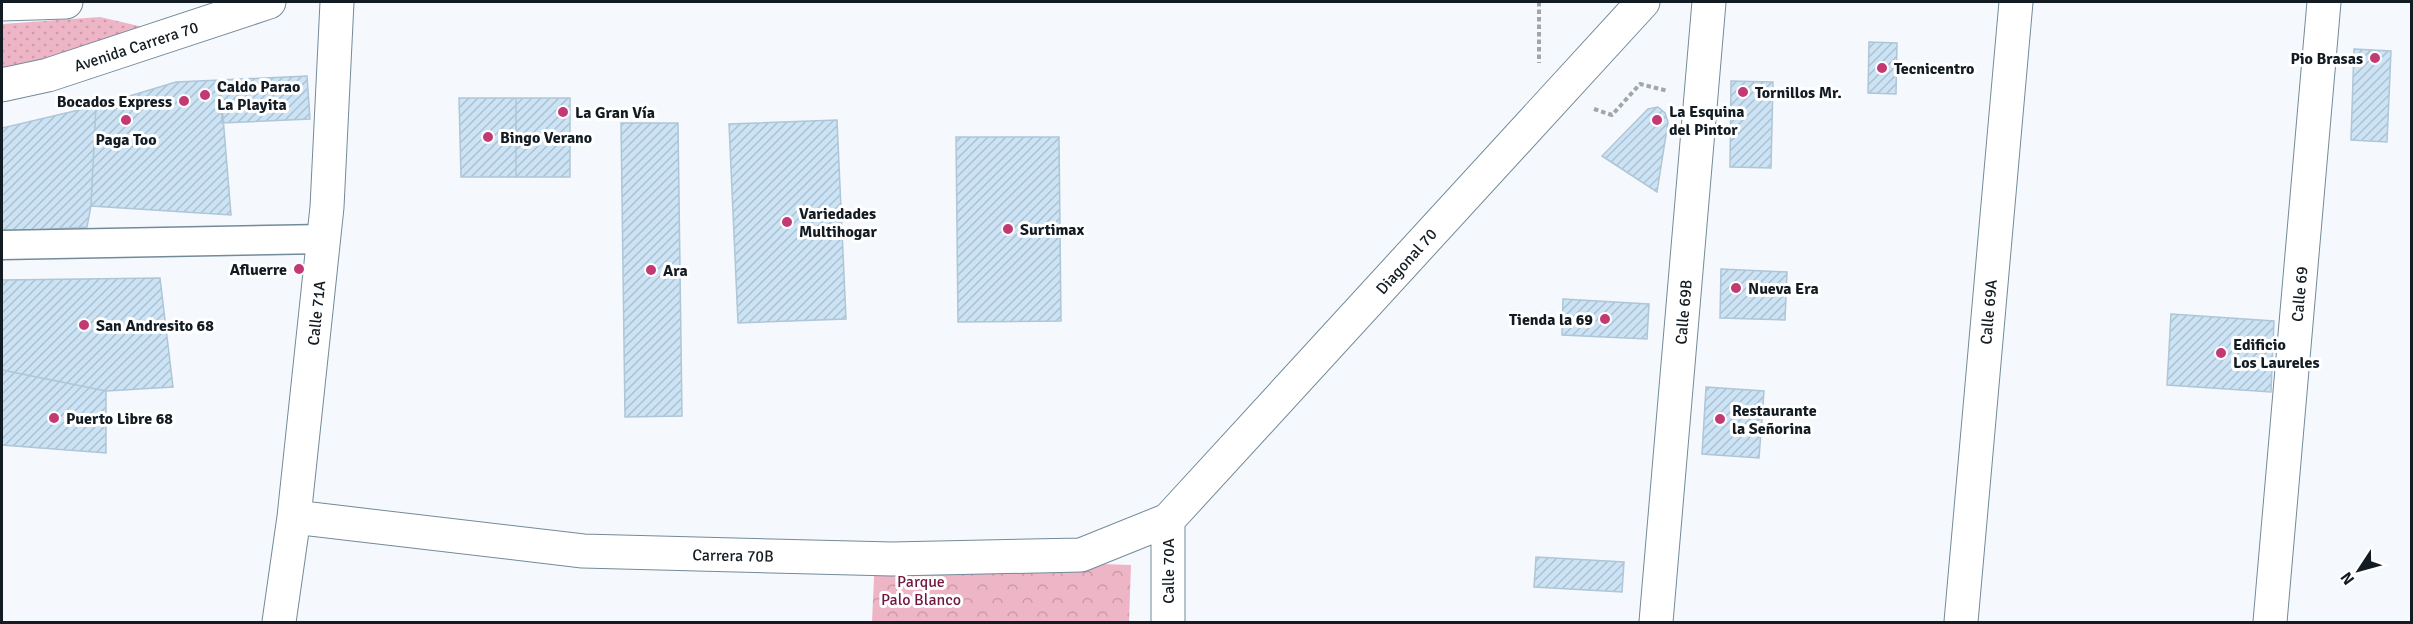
<svg xmlns="http://www.w3.org/2000/svg" width="2413" height="624" font-family="Signika,sans-serif">
<defs>
<pattern id="grass-dots" width="8" height="8" patternUnits="userSpaceOnUse" patternTransform="scale(1.5)"><rect width="8" height="8" fill="#eeb5c6"/><path d="M2 2h.1M6 6h.1" fill="none" stroke="#cb9baa" stroke-width="1.8" stroke-linecap="round"/></pattern>
<pattern id="park-crowns" width="20" height="18" patternUnits="userSpaceOnUse" patternTransform="scale(1.5)"><rect width="20" height="18" fill="#eeb5c6"/><path d="M2 6a3 3 0 1 1 6 0M12 15a3 3 0 1 1 6 0" fill="none" stroke="#cb9baa"/></pattern>
<pattern id="building-hatch" width="6" height="6" patternUnits="userSpaceOnUse" patternTransform="scale(1.5)"><rect width="6" height="6" fill="#cbe3f4"/><path d="M-1 1l2-2M0 6l6-6M5 7l2-2" fill="none" stroke="#adc2d1"/></pattern>
</defs>
<rect width="100%" height="100%" fill="#f5f9fd"/>
<path fill="url(#grass-dots)" d="M100 17 156 30 2 70V24Z"/>
<path fill="url(#park-crowns)" d="M875 556 1131 565 1129 622H872Z"/>
<path fill="url(#building-hatch)" stroke="#aec6d6" stroke-width="1.5" d="M1869 42 1897 43 1896 94 1868 93Z
M2354 49 2391 51 2387 142 2351 140Z
M307 76 310 119 222 123 220 80Z
M220 80 231 215 91 206 96 106 176 82Z
M1731 81 1773 82 1771 168 1730 167Z
M459 98H516V177H461Z
M516 98H570V177H516Z
M96 106 91 206 87 227 2 232V128Z
M1658 107 1665 113 1668 122 1657 192 1602 156 1648 109Z
M837 120 846 319 738 323 729 124Z
M621 123H678L682 416 625 417Z
M956 137H1059L1061 321 958 322Z
M1721 269 1787 272 1785 320 1720 318Z
M160 278 173 387 106 391 2 370V280Z
M1563 299 1649 304 1647 339 1562 335Z
M2171 314 2274 321 2271 392 2167 385Z
M2 370 106 391V453L2 445Z
M1706 387 1764 391 1759 458 1702 454Z
M1536 557 1624 562 1622 592 1534 587Z"/>
<g fill="none" stroke-linecap="round" stroke-linejoin="round">
<defs>
<path id="pedestrian" d="M2 245 324 239"/>
<path id="minor" d="M294 517 583 551 892 559 1081 555 1168 520 1643 2
M279 622 294 517 327 207 337 2
M1168 622V520
M2270 622 2324 2"/>
<path id="tertiary" d="M1656 622 1709 2
M1961 622 2016 2"/>
<path id="secondary" d="M2 4 66 2
M2 85 48 75 269 2"/>
</defs>
<use href="#pedestrian" stroke="#738a98" stroke-width="31"/>
<use href="#minor" stroke="#738a98" stroke-width="35"/>
<use href="#tertiary" stroke="#738a98" stroke-width="35"/>
<use href="#secondary" stroke="#738a98" stroke-width="35"/>
<path stroke="#a1a6ab" stroke-width="4" stroke-dasharray="4.5 3" stroke-linecap="butt" d="M1539 2V63
M1594 109 1612 115 1640 84 1668 91"/>
<use href="#pedestrian" stroke="#fff" stroke-width="28"/>
<use href="#minor" stroke="#fff" stroke-width="33"/>
<use href="#tertiary" stroke="#fff" stroke-width="33"/>
<use href="#secondary" stroke="#fff" stroke-width="33"/>
</g>
<g fill="#c23974" stroke="#fff" stroke-width="2">
<circle cx="2375" cy="58" r="6"/>
<circle cx="1882" cy="68" r="6"/>
<circle cx="1743" cy="92" r="6"/>
<circle cx="205" cy="95" r="6"/>
<circle cx="184" cy="101" r="6"/>
<circle cx="563" cy="112" r="6"/>
<circle cx="126" cy="120" r="6"/>
<circle cx="1657" cy="120" r="6"/>
<circle cx="488" cy="137" r="6"/>
<circle cx="787" cy="222" r="6"/>
<circle cx="1008" cy="229" r="6"/>
<circle cx="299" cy="269" r="6"/>
<circle cx="651" cy="270" r="6"/>
<circle cx="1736" cy="288" r="6"/>
<circle cx="1605" cy="319" r="6"/>
<circle cx="84" cy="325" r="6"/>
<circle cx="2221" cy="353" r="6"/>
<circle cx="54" cy="418" r="6"/>
<circle cx="1720" cy="419" r="6"/>
</g>
<g text-anchor="middle" stroke-width="6" stroke-linejoin="round" paint-order="stroke">
<g font-size="16" fill="#131c22" stroke="#fff">
<text transform="translate(136 46) rotate(-18)" y="6">Avenida Carrera 70</text>
<text transform="translate(1406 261) rotate(-48)" y="6">Diagonal 70</text>
<text transform="translate(2299 294) rotate(-85)" y="6">Calle 69</text>
<text transform="translate(1683 312) rotate(-85)" y="6">Calle 69B</text>
<text transform="translate(1988 312) rotate(-85)" y="6">Calle 69A</text>
<text transform="translate(316 313) rotate(-84)" y="6">Calle 71A</text>
<text transform="translate(733 555) rotate(1)" y="6">Carrera 70B</text>
<text transform="translate(1168 571) rotate(-90)" y="6">Calle 70A</text>
</g>
<g font-size="16" font-weight="bold" fill="#131c22" stroke="#fff" text-anchor="start">
<text x="2363" y="64" text-anchor="end">Pio Brasas</text>
<text x="1894" y="74">Tecnicentro</text>
<text x="217" y="92">Caldo Parao<tspan x="217" dy="18">La Playita</tspan></text>
<text x="1755" y="98">Tornillos Mr.</text>
<text x="172" y="107" text-anchor="end">Bocados Express</text>
<text x="1669" y="117">La Esquina<tspan x="1669" dy="18">del Pintor</tspan></text>
<text x="575" y="118">La Gran Vía</text>
<text x="500" y="143">Bingo Verano</text>
<text x="126" y="145" text-anchor="middle">Paga Too</text>
<text x="799" y="219">Variedades<tspan x="799" dy="18">Multihogar</tspan></text>
<text x="1020" y="235">Surtimax</text>
<text x="287" y="275" text-anchor="end">Afluerre</text>
<text x="663" y="276">Ara</text>
<text x="1748" y="294">Nueva Era</text>
<text x="1593" y="325" text-anchor="end">Tienda la 69</text>
<text x="96" y="331">San Andresito 68</text>
<text x="2233" y="350">Edificio<tspan x="2233" dy="18">Los Laureles</tspan></text>
<text x="1732" y="416">Restaurante<tspan x="1732" dy="18">la Señorina</tspan></text>
<text x="66" y="424">Puerto Libre 68</text>
</g>
<g font-size="16" fill="#721740" stroke="#fff">
<text x="921" y="587">Parque<tspan x="921" dy="18">Palo Blanco</tspan></text>
</g>
</g>
<rect width="2413" height="624" fill="none" stroke="#131c22" stroke-width="6"/>
<g transform="translate(2359 570) rotate(234)" stroke="#ffffff" stroke-width="4.5" paint-order="stroke">
<path d="M0-4.5L10 22L0 15L-10 22Z" fill="#131c22"/>
<text y="-9" font-size="16" font-weight="bold" text-anchor="middle" fill="#131c22">N</text>
</g>
</svg>
